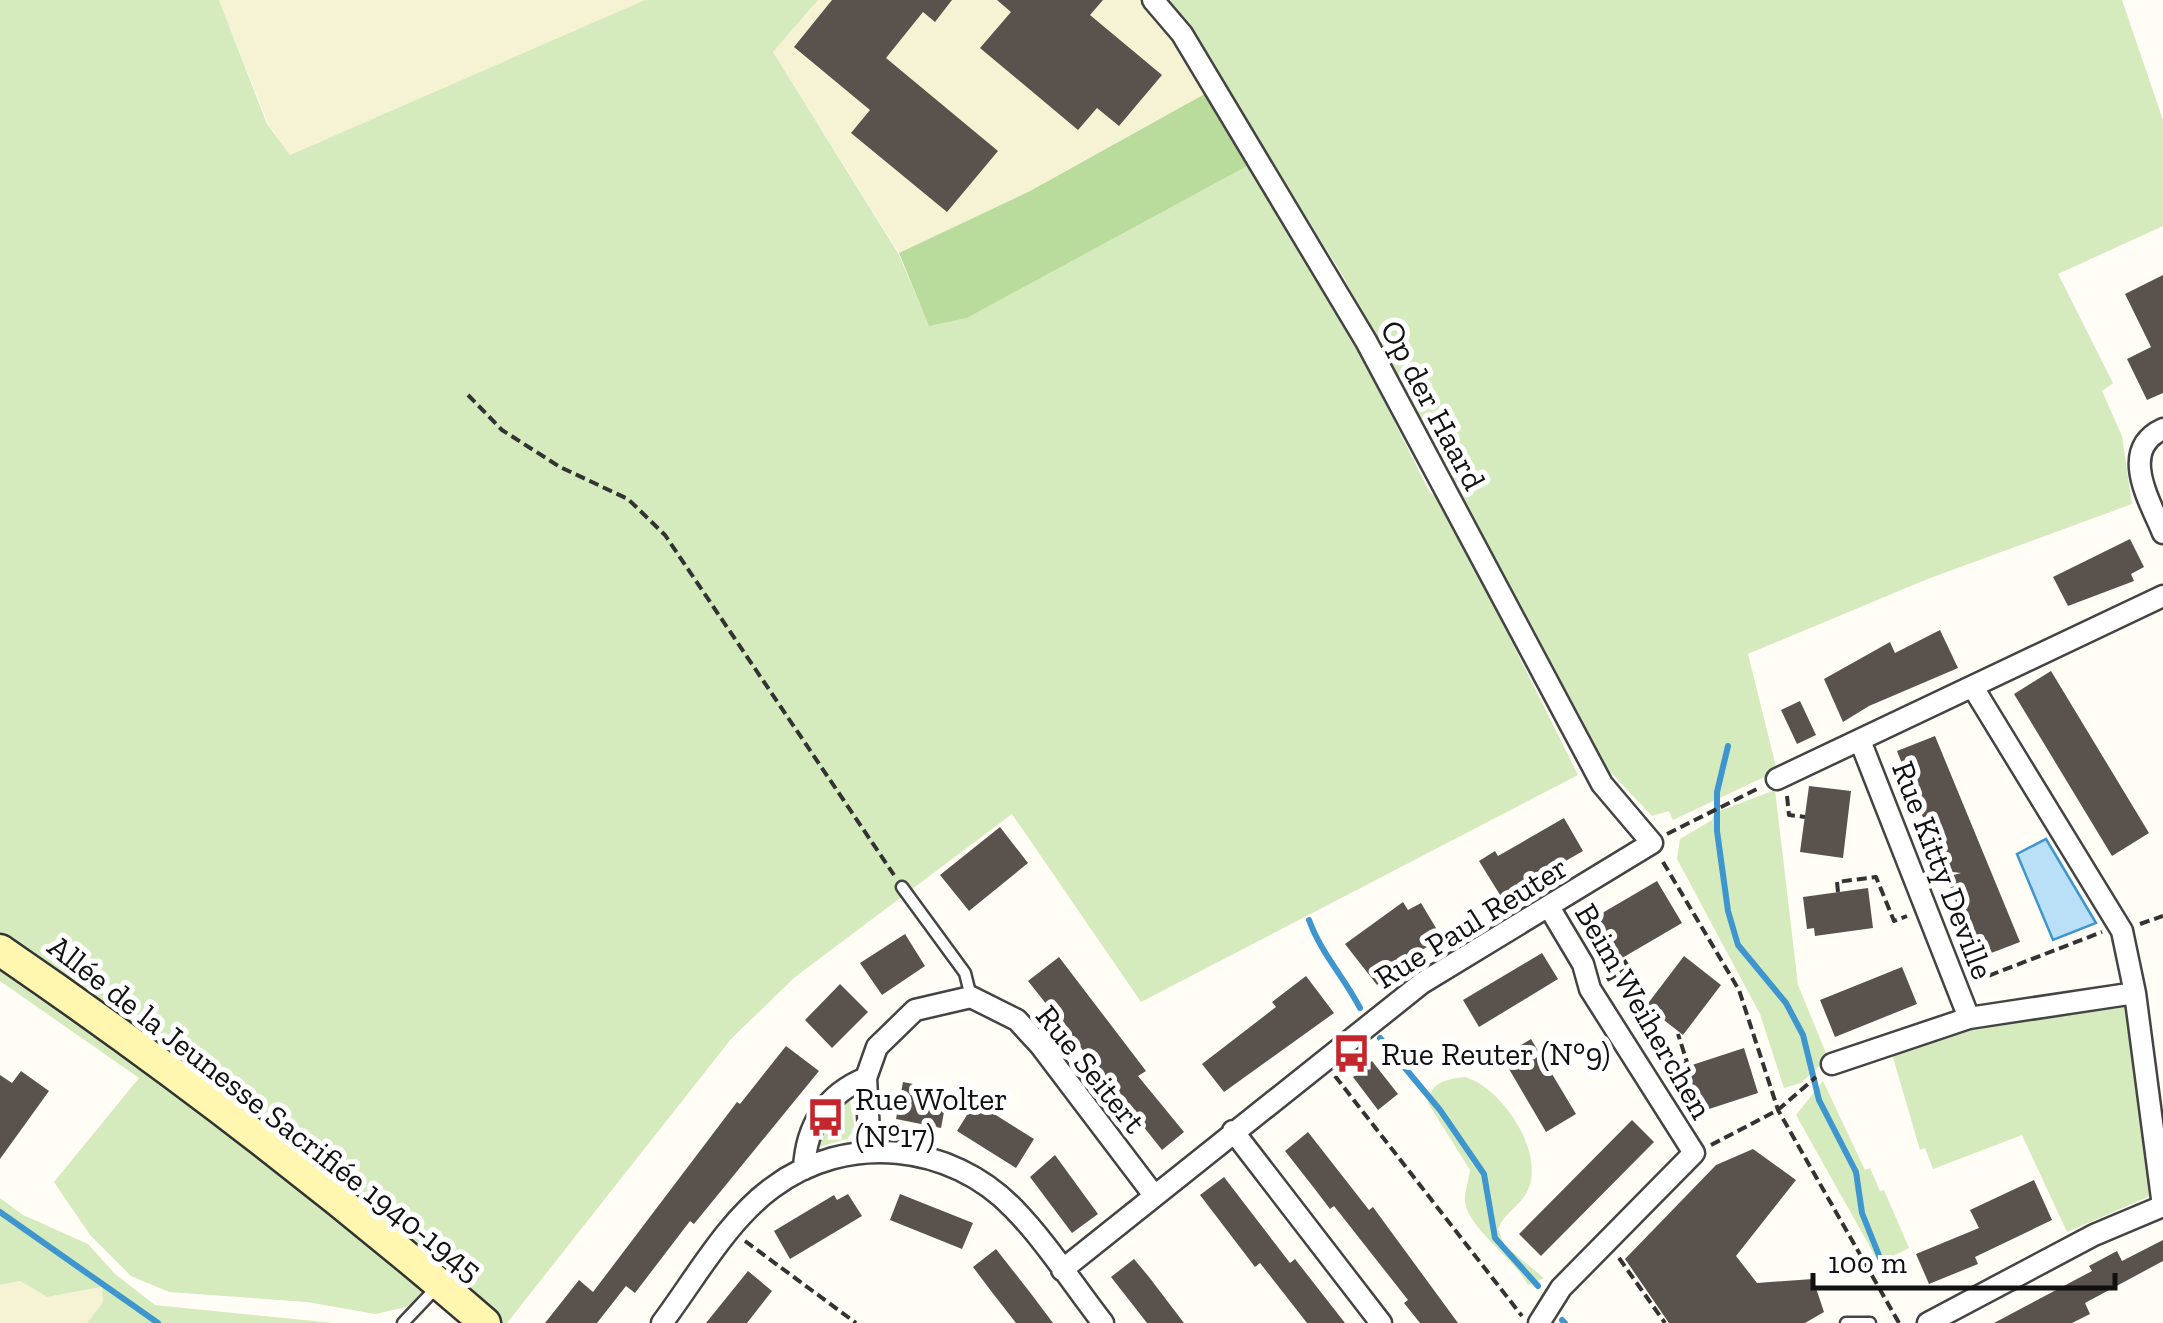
<svg xmlns="http://www.w3.org/2000/svg" width="2163" height="1323" font-family="'Zilla Slab',serif">
<rect width="100%" height="100%" fill="#fffdf5"/>
<path fill="#f6f3d4" d="M219 0H645L646 2 290 155 268 124Z
M818 0H1147L1210 91 1030 191 899 253 773 52Z
M20 1281 47 1297 103 1287 104 1302 87 1323H0V1285Z"/>
<path fill="#d5ebbd" d="M0 0H219L267 124 290 155 645 0H818L773 52 898 253 929 325 967 318 1251 164 1343 319 1430 493 1440 498 1578 775 1141 1002 1012 814 795 977 731 1039 507 1323H499L441 1273 421 1291 415 1305 375 1314 307 1302 169 1292 131 1276 90 1235 54 1182 139 1078 0 981Z
M1170 0H2122L2163 120V226L2058 274 2113 383 2102 391 2122 436 2132 504 1925 580 1748 654 1777 771 1673 820 1669 811 1652 816 1602 763 1343 276Z
M1775 790 1798 985 1828 1058 1801 1083 1784 1088 1760 1014 1677 859 1680 839 1712 820 1714 813Z
M2126 1006 2150 1196 2067 1232 2022 1135 1933 1169 1925 1148 1920 1150 1892 1054 1979 1028Z
M1465 1077C1501 1087 1547 1153 1527 1192 1520 1206 1504 1213 1498 1229L1504 1245 1544 1278 1528 1285C1515 1259 1468 1228 1465 1202 1464 1193 1469 1180 1470 1170L1428 1103C1430 1082 1447 1079 1465 1077Z
M1823 1081 1865 1170 1870 1168 1880 1191 1884 1190 1909 1248 1879 1263 1796 1115Z
M850 1101 855 1129 847 1139 818 1147 814 1144C822 1128 831 1105 850 1101Z
M0 1198 23 1215 88 1244 115 1274 155 1305 334 1323H87L103 1302 102 1287 47 1297 20 1281 0 1285Z"/>
<path fill="#b9dc9c" d="M1210 91 1251 164 967 318 929 326 899 253 1030 191Z"/>
<path fill="#b9e0f7" stroke="#3f96cf" stroke-width="2.5" d="M2046 839 2096 923 2053 940 2017 854Z"/>
<g fill="none" stroke-linecap="round" stroke-linejoin="round">
<path stroke="#3f96cf" stroke-width="6" d="M1728 746 1717 792V831L1728 911 1738 945 1786 1003 1803 1035 1819 1100 1856 1172 1862 1213 1880 1258
M1309 920C1321 953 1344 977 1360 1008
M1380 1038 1440 1110 1484 1174 1495 1238 1538 1286
M0 1212 158 1323
M1562 1320 1565 1323"/>
</g>
<path fill="#5a524d" d="M832 0H952L935 22 923 12 886 58 998 151 947 212 851 133 870 110 794 47Z
M997 0H1103L1090 15 1162 75 1119 126 1097 108 1078 130 980 48 1011 12Z
M2163 275V393L2147 400 2127 359 2151 347 2125 294Z
M2130 539 2144 567 2131 574 2134 581 2068 606 2053 577Z
M1940 630 1958 668 1869 706 1843 722 1824 679 1890 642 1895 653Z
M2051 671 2149 833 2112 856 2014 694Z
M1800 701 1816 735 1797 744 1781 710Z
M1935 736 2020 942 1978 958 1946 877 1961 873 1944 871 1897 751Z
M1809 786 1851 791 1843 858 1800 852Z
M1564 818 1583 851 1529 882 1531 886 1505 903 1479 861 1495 851 1498 856Z
M1000 827 1028 863 969 911 940 875Z
M1657 881 1682 923 1617 961 1592 919Z
M1868 888 1873 928 1815 936 1814 928 1807 929 1803 897Z
M1403 902 1408 910 1421 903 1442 938 1397 965 1377 985 1345 944Z
M905 934 925 966 882 995 860 963Z
M1542 953 1558 979 1479 1027 1463 1000Z
M1684 956 1721 985 1683 1035 1646 1006Z
M1059 957 1146 1071 1138 1076 1184 1132 1162 1150 1028 981Z
M1902 967 1917 1004 1835 1037 1820 1000Z
M1306 976 1334 1013 1224 1092 1202 1064 1276 1007 1272 1002Z
M840 984 868 1012 832 1048 805 1020Z
M1531 1039 1576 1114 1546 1132 1502 1057Z
M786 1046 819 1071 694 1224 690 1221 635 1293 626 1286 597 1323H545L579 1280 593 1292 737 1102 740 1104Z
M1744 1048 1758 1093 1700 1112 1686 1067Z
M1372 1061 1398 1094 1378 1110 1353 1077Z
M21 1071 49 1091 0 1159V1075L12 1083Z
M903 1082 948 1091 941 1128 896 1119Z
M975 1102 1034 1139 1016 1168 957 1131Z
M1632 1120 1654 1142 1541 1256 1519 1234Z
M1308 1132 1369 1210 1373 1207 1458 1323H1420L1404 1303 1408 1300 1334 1206 1330 1209 1314 1188 1285 1151Z
M1753 1149 1796 1180 1736 1256 1757 1283 1813 1279 1824 1312 1805 1323H1669L1625 1259 1716 1165Z
M1055 1155 1098 1214 1072 1233 1030 1177Z
M1224 1177 1290 1263 1295 1259 1345 1323H1307L1260 1263 1255 1267 1200 1195Z
M2034 1180 2052 1220 1975 1257 1978 1264 1929 1284 1916 1254 1979 1228 1970 1210Z
M848 1194 862 1216 790 1259 774 1231 834 1195 837 1200Z
M900 1194 973 1223 962 1249 890 1220Z
M2163 1240V1261L2085 1303 2090 1314 2072 1323H1994L2092 1271 2089 1266 2117 1251 2122 1261Z
M996 1249 1032 1295 1053 1323H1016L991 1291 973 1267Z
M1134 1259 1149 1277 1184 1323H1147L1111 1277Z
M748 1271 772 1291 747 1323H706Z"/>
<g fill="none" stroke-linecap="round" stroke-linejoin="round">
<defs>
<path id="lane" d="M902 887 965 973 971 997
M403 1323 437 1287
M1846 1323H1870"/>
<path id="street" d="M2163 429C2118 450 2150 501 2163 533
M1974 689 2122 931 2135 993 2163 1206
M1861 743 1969 1018
M1777 779 2163 596
M1832 1064 1969 1018 2135 993
M1233 1131 1381 1323
M870 1150 866 1078 877 1047 915 1010 971 997 1017 1020 1040 1045 1153 1194
M804 1169C806 1126 826 1094 866 1078
M1062 1270 1422 983 1652 843 1602 784 1366 341 1182 34 1153 0
M662 1323C695 1279 727 1221 772 1188 846 1132 951 1143 1014 1209 1047 1243 1074 1286 1103 1323
M1539 1323 1561 1288 1694 1153 1590 989 1583 964 1549 907
M1928 1323 2094 1235 2163 1206"/>
<path id="secondary" d="M0 950C168 1065 331 1190 485 1323"/>
</defs>
<use href="#lane" stroke="#444" stroke-width="15"/>
<use href="#street" stroke="#444" stroke-width="25"/>
<use href="#secondary" stroke="#333" stroke-width="35"/>
<path stroke="#333" stroke-width="4" stroke-dasharray="10 5" stroke-linecap="butt" d="M468 395 502 430 560 467 628 499 665 535 894 875
M1787 796 1789 815 1805 817
M1667 834 1761 787
M1663 862 1739 990 1778 1110 1899 1323
M1838 892 1837 882 1876 877 1894 921 1907 916
M2140 924 2163 916
M1624 960 1647 998
M1607 980 1629 968
M1975 981 2102 932
M1669 1073 1687 1062 1678 1034
M1335 1076 1522 1316
M1711 1145 1778 1110 1816 1077
M745 1241 856 1323
M1619 1258 1665 1323"/>
<use href="#lane" stroke="#fff" stroke-width="10"/>
<use href="#street" stroke="#fff" stroke-width="20"/>
<use href="#secondary" stroke="#fff6b0" stroke-width="30"/>
</g>
<defs>
<symbol id="bus-bare" viewBox="-9 -9 18 18"><path d="M-5-6H5V4H4V6H2V4H-2V6H-4V4H-5ZM-3.5-4V0h7V-4ZM-3.5 1.2v1.5H-2V1.2ZM2 1.2v1.5H3.5V1.2Z" fill="#c4262e" stroke="#fff" stroke-width="2.5" paint-order="stroke"/></symbol>
</defs>
<g fill-rule="evenodd">
<use href="#bus-bare" x="1324" y="1026" width="55" height="55"/>
<use href="#bus-bare" x="798" y="1090" width="55" height="55"/>
</g>
<g text-anchor="middle" stroke-width="10" stroke-linejoin="round" paint-order="stroke">
<g font-size="32" fill="#111" stroke="#fff">
<text transform="translate(1433 405) rotate(62)" y="11">Op der Haard</text>
<text transform="translate(1943 870) rotate(69)" y="11">Rue Kitty Deville</text>
<text transform="translate(1471 922) rotate(-32)" y="11">Rue Paul Reuter</text>
<text transform="translate(1644 1011) rotate(60)" y="11">Beim Weiherchen</text>
<text transform="translate(1091 1069) rotate(51)" y="11">Rue Seitert</text>
<text transform="translate(265 1108) rotate(38)" y="11">Allée de la Jeunesse Sacrifiée 1940-1945</text>
</g>
<g font-size="32" fill="#111" stroke="#fff" text-anchor="start">
<text x="1381" y="1065">Rue Reuter (N°9)</text>
<text x="855" y="1110">Rue Wolter<tspan x="855" dy="37">(N°17)</tspan></text>
</g>
</g>
<path d="M1813 1273v15h302v-15" fill="none" stroke="#111111" stroke-width="5"/>
<text x="1828" y="1273" font-size="30" fill="#111111" stroke="#ffffff" stroke-width="8" paint-order="stroke">100 m</text>
</svg>
